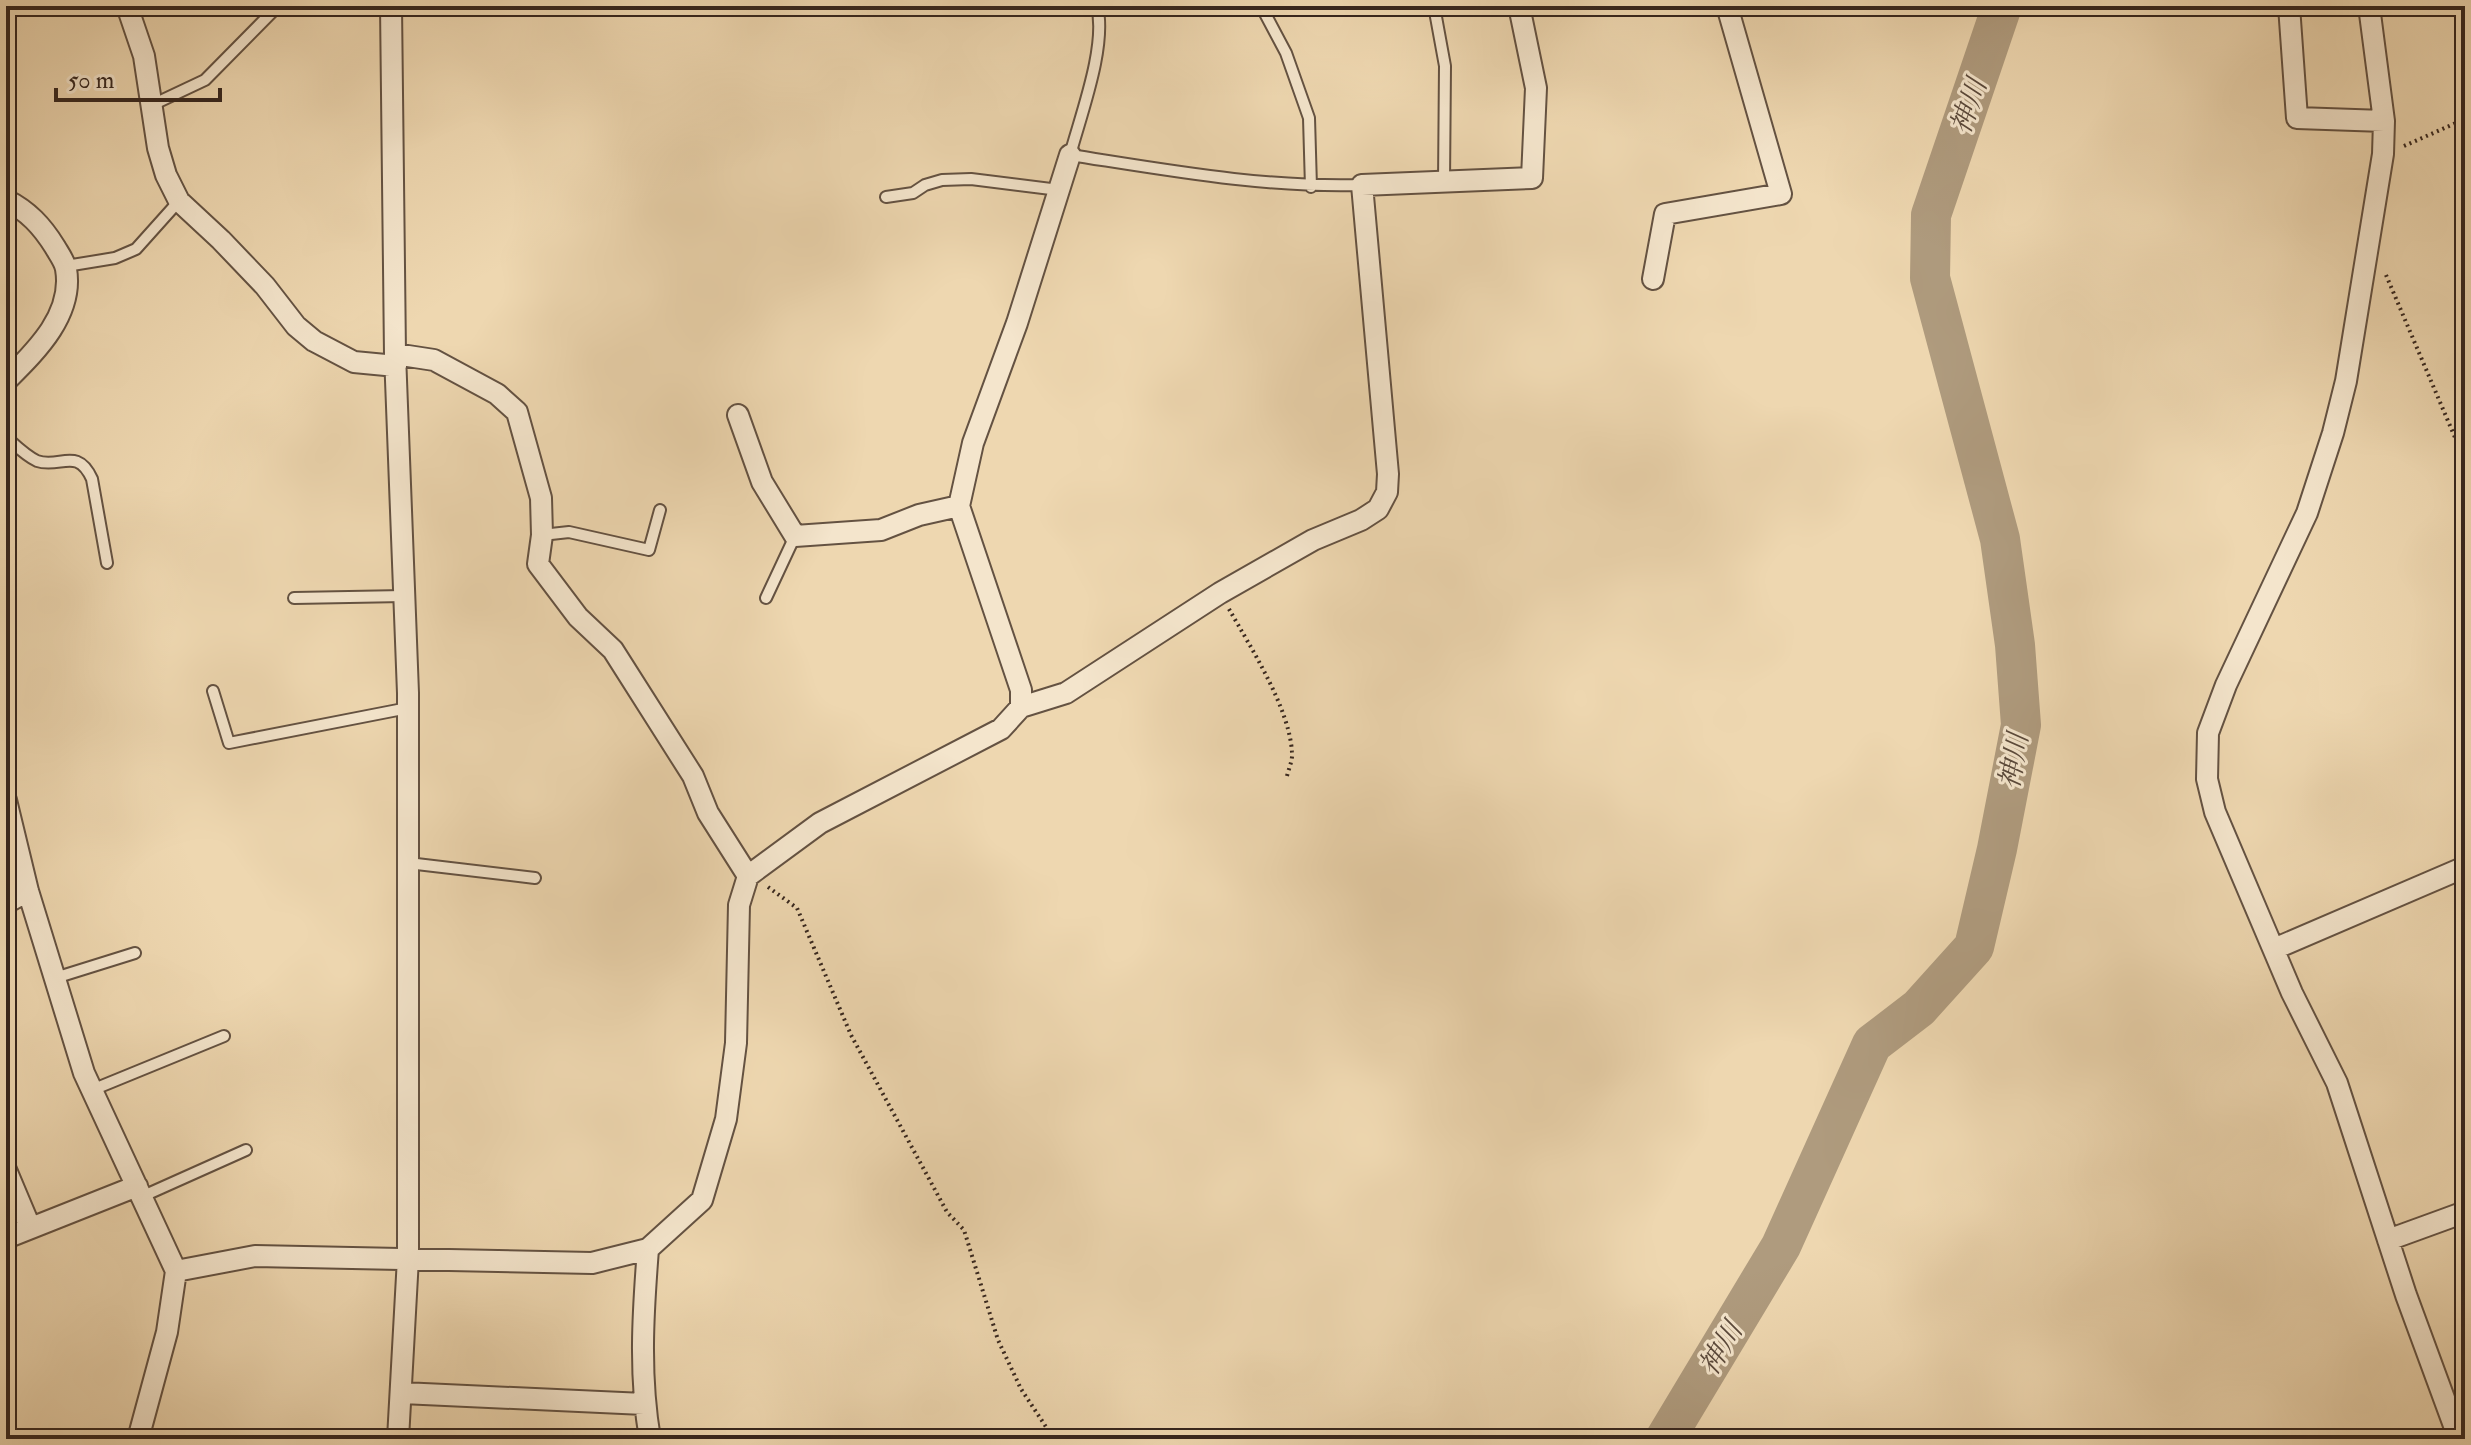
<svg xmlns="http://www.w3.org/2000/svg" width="2471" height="1445" font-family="'IM FELL Double Pica','Noto Serif JP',serif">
<rect width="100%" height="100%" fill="#eed7b0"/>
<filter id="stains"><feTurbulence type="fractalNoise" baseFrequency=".0025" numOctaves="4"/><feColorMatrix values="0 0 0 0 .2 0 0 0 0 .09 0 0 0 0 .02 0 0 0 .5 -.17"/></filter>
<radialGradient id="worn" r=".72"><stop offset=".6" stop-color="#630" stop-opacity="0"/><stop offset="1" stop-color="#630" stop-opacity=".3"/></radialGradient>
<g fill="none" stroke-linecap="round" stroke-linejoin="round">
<path stroke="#af9b7e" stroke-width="40" d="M1665 1439 1781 1246 1872 1044 1919 1008 1974 947 1997 849 2021 725 2015 645 2000 539 1930 278 1931 215 2002 6"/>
<defs>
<path id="service" d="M1097 6C1107 46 1081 114 1070 155 1167 170 1264 188 1362 185
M1261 6 1286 53 1309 118 1311 187
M1434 6 1445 66 1444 182
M152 105 205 80 278 6
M886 197 913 193 925 185 942 180 971 179 1059 190
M66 266 115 258 136 249 179 201
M6 437C15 445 26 456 37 461 60 469 77 446 92 479L107 563
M542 535 569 532 649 550 660 510
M294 598 404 596
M766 598 795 536
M213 691 229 743 408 708
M408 863 535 878
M55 978 135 953
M92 1090 224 1036
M141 1197 246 1150"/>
<path id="minor" d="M127 6 144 56 158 148 166 175 179 201 221 240 265 286 296 326 314 341 354 362 396 366
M391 6 395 354 408 693V1258L398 1439
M2289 6 2297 118 2384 121
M2369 6 2384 121 2383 154 2346 381 2333 433 2307 513 2226 685 2208 733 2207 779 2215 812 2292 993 2337 1083 2406 1295 2459 1439
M6 200C28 211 42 226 55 247 59 254 65 262 66 269 74 315 35 352 6 381
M1653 279 1665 214 1781 194 1727 6
M395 354 434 360 497 394 517 412 541 498 542 535 538 564 578 617 613 650 693 776 708 813 748 876
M738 415 762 482 795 536 881 530 919 515 959 506
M1021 707 1066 693 1220 593 1313 540 1361 520 1378 509 1387 492 1388 474 1362 185 1532 178 1536 88 1519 6
M6 800 28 891 84 1073 176 1271 167 1332 138 1439
M6 903 28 891
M2274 949 2465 867
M6 1170 30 1227
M6 1238 137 1186
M2388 1240 2465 1212
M648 1249C643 1313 639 1375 650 1439
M176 1271 255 1256 592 1263 648 1249 702 1200 726 1119 736 1043 739 905 748 876 820 823 1001 729 1021 707V690L959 506 973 443 1017 323 1070 155
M402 1393 644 1404"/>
</defs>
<use href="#service" stroke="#645242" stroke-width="14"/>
<use href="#minor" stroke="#645242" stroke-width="24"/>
<path stroke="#36261e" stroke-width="4" stroke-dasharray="2 4" stroke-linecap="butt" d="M2404 146 2465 119
M2386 275 2465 461
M1229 609C1251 648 1289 707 1292 752 1293 759 1289 768 1287 776
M768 887 797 908 851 1035 947 1212 964 1230 998 1340 1021 1389 1054 1439"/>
<use href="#service" stroke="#f4e5cc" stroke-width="10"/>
<use href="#minor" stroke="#f4e5cc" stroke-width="20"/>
</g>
<g text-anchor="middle" stroke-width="6" stroke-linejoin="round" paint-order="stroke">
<g font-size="28" font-style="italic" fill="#5a493b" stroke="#f4e5cc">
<text transform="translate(1968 106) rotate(-71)" y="10">神川</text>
<text transform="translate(2013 761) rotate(-80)" y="10">神川</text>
<text transform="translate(1720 1348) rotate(-59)" y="10">神川</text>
</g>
</g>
<rect width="2471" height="1445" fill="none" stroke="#eed7b0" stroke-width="32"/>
<rect x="8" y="8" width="2455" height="1429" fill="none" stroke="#36261e" stroke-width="4"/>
<rect x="16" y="16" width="2439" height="1413" fill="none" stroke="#36261e" stroke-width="2"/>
<path d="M56 88v12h164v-12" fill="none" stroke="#36261e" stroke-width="4"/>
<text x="68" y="88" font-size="24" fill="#36261e" stroke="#f4e5cc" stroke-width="6" paint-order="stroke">50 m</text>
<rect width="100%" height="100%" filter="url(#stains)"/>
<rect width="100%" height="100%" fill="url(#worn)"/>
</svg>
